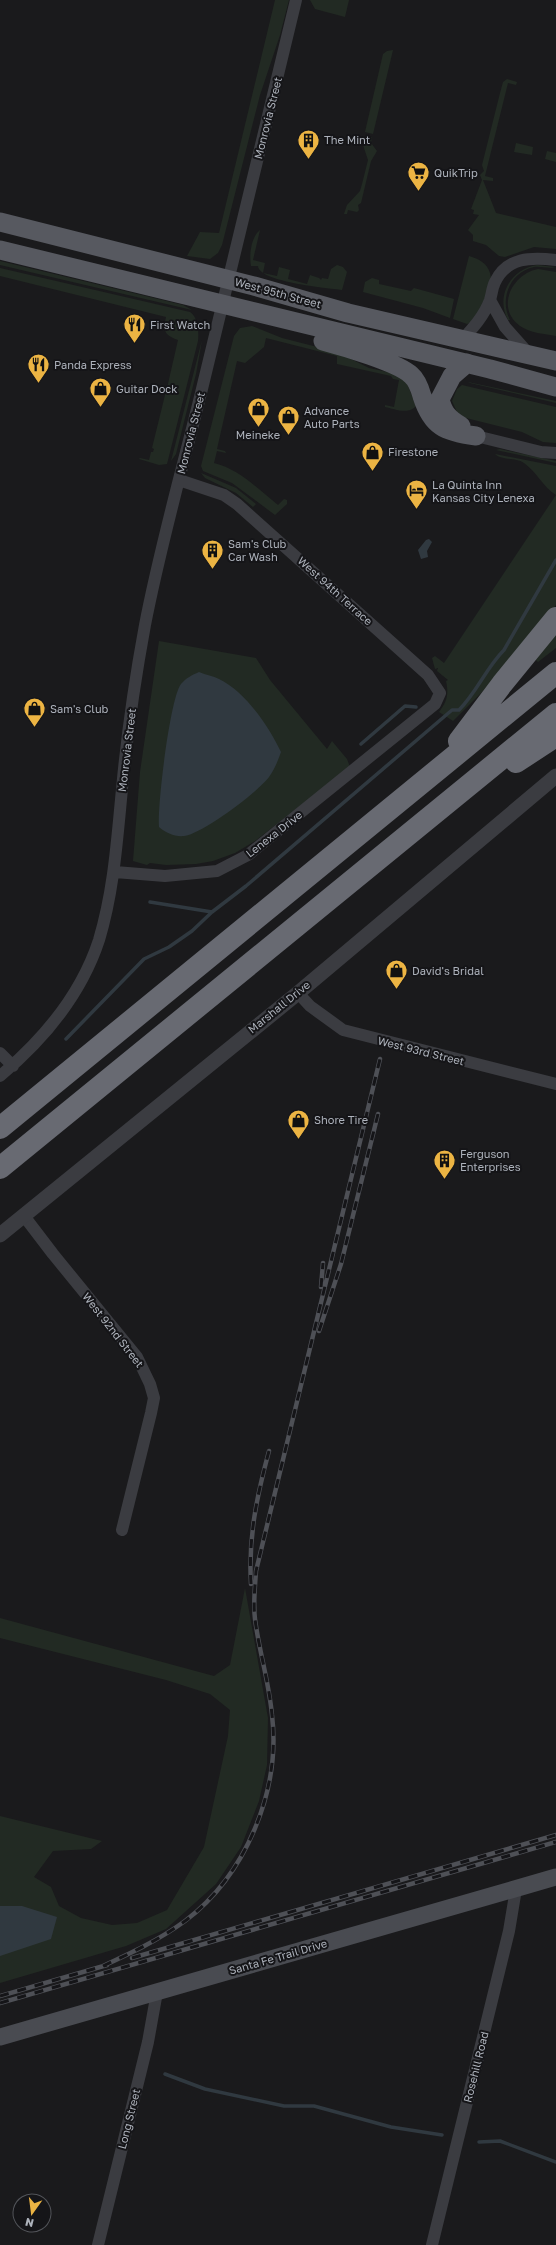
<svg xmlns="http://www.w3.org/2000/svg" width="556" height="2245" font-family="'Golos Text',sans-serif">
<rect width="100%" height="100%" fill="#1a1a1c"/>
<path fill="#222a23" d="M275 0H289L280 35 260 95 222 245 218 253 210 259 187 256 200 232 219 233Z
M310 0H349L345 17 315 9Z
M393 50 373 134 365 132 383 54 387 51Z
M507 79 517 82 516 85 508 83 485 176 493 178V181L483 180 496 213 556 227V249L534 247 505 257 499 256 486 245 473 241V235L468 230 479 215 473 214 474 210 471 209 482 180 480 175 484 171 482 165 500 93 503 82Z
M364 136 372 137 371 143 377 151 371 161 361 203 358 205 359 210 357 212 348 210 347 214H344L347 205 360 191 362 184 368 160 363 145Z
M516 143 533 147 532 155 514 152Z
M547 151 556 153V162L545 159Z
M260 230 253 260 265 263 263 273 277 276 279 267 290 270 288 279 307 284 310 275 319 278 321 280 322 278 328 279 331 269 337 265 343 267 347 272 342 290C327 288 259 282 258 266H251C249 255 251 237 260 230Z
M469 256C479 259 487 263 490 273 494 286 480 320 467 324L453 319Z
M0 261 183 305 192 310 0 265Z
M537 265 555 267C551 269 540 266 534 267 510 272 499 299 510 320H508C495 296 511 269 537 265Z
M0 268 190 312C198 317 199 332 198 341L167 464 159 465 139 459 140 458 149 460 151 452H153L154 449 152 448 166 391 159 389 161 387 167 388 178 340C164 335 163 331 166 317L0 276Z
M538 269 556 272V336C545 334 530 333 520 326 495 308 512 274 538 269Z
M372 278 379 280V284L411 291 414 288 454 299 450 318 423 308 363 292 365 282Z
M252 326 282 338 337 352 369 368 397 374 407 383 416 406C409 415 394 409 385 407V405L394 407 399 380 393 379 391 376 337 364V356L266 338 264 347 245 363 237 361 217 449 225 451 226 453 217 451 214 463C239 469 258 489 278 505L284 499 287 500V504L275 515 232 483 203 471 201 466 234 336 240 328Z
M202 340 196 374 176 454 171 461Z
M468 382 556 401V403L470 383Z
M462 385 556 407V443L543 442 522 432 466 418 457 412 452 401 457 389Z
M500 449 556 461V463L496 450Z
M495 454 556 466V605L483 691 453 721 439 712C447 702 449 694 446 681L448 680 437 671 438 668 435 669 432 658 435 656 444 663 556 495C543 487 537 472 524 463 516 457 502 461 495 454Z
M201 473 236 488 256 504 253 507 236 493 205 478Z
M556 630V648L538 662 534 658Z
M159 641 256 658 270 680 327 749 332 741 347 759 350 767 255 841 235 853 213 861 196 864 166 865 150 863 147 865 133 861 140 772Z
M245 1588 268 1718 267 1765 259 1801 241 1847 216 1884 166 1929 126 1946 0 1983V1816L102 1841 91 1849 53 1851 34 1877 51 1887 59 1906 81 1918 112 1925 137 1923 167 1910 204 1847 228 1736 230 1710 210 1694 166 1680 0 1638V1618L214 1676 230 1665Z"/>
<path fill="#303940" d="M429 539 432 542 427 551 428 557 421 559 418 550 426 540Z
M199 672C206 675 213 676 219 679 246 692 269 727 281 752 278 760 275 769 269 777 258 792 202 834 184 836 175 837 166 833 159 827 157 807 170 698 181 684 186 678 192 675 199 672Z
M0 1906H22L57 1917 51 1939 0 1956Z"/>
<g fill="none" stroke-linecap="round" stroke-linejoin="round">
<path stroke="#303940" stroke-width="3.5" d="M361 744 405 706 416 707
M150 902 212 912 246 886 452 710H459C477 692 486 668 504 650L556 560
M66 1039 144 959 169 947 192 931 212 912
M165 2074 205 2089 284 2106H314L391 2127 442 2135
M479 2142 500 2141 556 2162"/>
<path stroke="#3b3c41" stroke-width="12" d="M490 300 505 327 529 354
M462 340C473 328 484 316 490 300 492 294 492 288 495 282 507 257 531 257 556 260
M476 436 541 452 556 453
M115 872 165 876 217 871 248 855 435 704 440 693 428 675 237 504 224 495 179 480
M298 993 310 1006 343 1030 556 1084
M0 1053 13 1066
M0 1076C43 1040 81 995 99 940 114 890 117 840 122 789 127 734 135 679 145 625 160 547 182 470 201 393 233 262 264 131 296 0
M24 1216 53 1254 137 1357 150 1384 154 1398 151 1413 122 1530
M98 2245 148 2042 157 1992
M432 2245 509 1931 516 1889"/>
<path stroke="#3b3c41" stroke-width="15" d="M0 1235 298 993 556 776"/>
<path stroke="#494b51" stroke-width="17" d="M0 2037 556 1877"/>
<path stroke="#575960" stroke-width="19" d="M0 222 254 286 348 313 556 361
M0 250 490 369 556 387
M323 341C342 346 399 363 411 375 417 380 420 389 422 396 432 427 445 432 476 436
M461 426C449 419 443 413 440 399L452 376 467 363"/>
<path stroke="#686a72" stroke-width="22" d="M459 741 502 684 556 618
M516 762 556 736
M0 1128 556 673
M0 1168 556 714"/>
<defs>
<path id="rail" d="M321 1287 323 1263
M319 1331 341 1264 378 1114
M251 1584C248 1538 257 1495 269 1451
M132 1958 556 1835
M103 1966C131 1953 159 1940 185 1921 246 1875 281 1790 272 1715 269 1682 259 1651 255 1619 253 1604 255 1587 256 1571L380 1059
M0 1996 107 1965
M0 2003 556 1842"/>
</defs>
<use href="#rail" stroke="#4e5056" stroke-width="4.5"/>
<use href="#rail" stroke="#151518" stroke-width="3" stroke-dasharray="9" stroke-linecap="butt"/>
</g>
<defs>
<symbol id="building-pin" viewBox="-11 -11 22 30"><path d="M0 17L-7.5 6A9.5 9.5 0 1 1 7.5 6Z" fill="#ecb443" stroke="#151518"/><path d="M-4-6H4V6H1V3H-1V6H-4ZM-2.5-4.3h1.7v1.8h-1.7ZM.8-4.3h1.7v1.8H.8ZM-2.5-1h1.7V.8h-1.7ZM.8-1h1.7V.8H.8Z" fill="#111"/></symbol>
<symbol id="supermarket-pin" viewBox="-11 -11 22 30"><path d="M0 17L-7.5 6A9.5 9.5 0 1 1 7.5 6Z" fill="#ecb443" stroke="#151518"/><path d="M-6-5.5h2.5l.6 2H6L4.5 2H-2.5L-4.4-4H-6ZM-1.5 3.2a1.3 1.3 0 1 0 .1 0ZM3 3.2a1.3 1.3 0 1 0 .1 0Z" fill="#111"/></symbol>
<symbol id="restaurant-pin" viewBox="-11 -11 22 30"><path d="M0 17L-7.5 6A9.5 9.5 0 1 1 7.5 6Z" fill="#ecb443" stroke="#151518"/><path d="M-5-6h1v4h1v-4h1v4h1v-4h1v5L-1.5 .5V6h-2V.5L-5-1ZM5-6V6H3V1.5H1.5Q1.5-4 5-6Z" fill="#111"/></symbol>
<symbol id="shop-pin" viewBox="-11 -11 22 30"><path d="M0 17L-7.5 6A9.5 9.5 0 1 1 7.5 6Z" fill="#ecb443" stroke="#151518"/><path d="M-5-2.5h2.3a2.7 3.5 0 0 1 5.4 0H5L5.5 6h-11ZM-1.5-2.5h3a1.5 2.3 0 0 0-3 0Z" fill="#111"/></symbol>
<symbol id="hotel-pin" viewBox="-11 -11 22 30"><path d="M0 17L-7.5 6A9.5 9.5 0 1 1 7.5 6Z" fill="#ecb443" stroke="#151518"/><path d="M-6-4.5h1.5V1H6V5H4.5V3h-9V5H-6ZM-4 0a1.8 1.8 0 1 1 3.6 0ZM.5 0V-2.5h3Q6-2.5 6 0Z" fill="#111"/></symbol>
</defs>
<g fill-rule="evenodd">
<use href="#building-pin" x="296" y="128" width="25" height="34"/>
<use href="#supermarket-pin" x="406" y="160" width="25" height="34"/>
<use href="#restaurant-pin" x="122" y="312" width="25" height="34"/>
<use href="#restaurant-pin" x="26" y="352" width="25" height="34"/>
<use href="#shop-pin" x="88" y="376" width="25" height="34"/>
<use href="#shop-pin" x="246" y="396" width="25" height="34"/>
<use href="#shop-pin" x="276" y="404" width="25" height="34"/>
<use href="#shop-pin" x="360" y="440" width="25" height="34"/>
<use href="#hotel-pin" x="404" y="478" width="25" height="34"/>
<use href="#building-pin" x="200" y="538" width="25" height="34"/>
<use href="#shop-pin" x="22" y="696" width="25" height="34"/>
<use href="#shop-pin" x="384" y="958" width="25" height="34"/>
<use href="#shop-pin" x="286" y="1108" width="25" height="34"/>
<use href="#building-pin" x="432" y="1148" width="25" height="34"/>
</g>
<g text-anchor="middle" stroke-width="4" stroke-linejoin="round" paint-order="stroke">
<g font-size="11" fill="#adb2bb" stroke="#151518">
<text transform="translate(268 118) rotate(-76)" y="4">Monrovia Street</text>
<text transform="translate(278 293) rotate(15)" y="4">West 95th Street</text>
<text transform="translate(191 433) rotate(-76)" y="4">Monrovia Street</text>
<text transform="translate(335 591) rotate(42)" y="4">West 94th Terrace</text>
<text transform="translate(127 750) rotate(-83)" y="4">Monrovia Street</text>
<text transform="translate(274 834) rotate(-38)" y="4">Lenexa Drive</text>
<text transform="translate(279 1007) rotate(-39)" y="4">Marshall Drive</text>
<text transform="translate(421 1051) rotate(14)" y="4">West 93rd Street</text>
<text transform="translate(113 1330) rotate(52)" y="4">West 92nd Street</text>
<text transform="translate(278 1957) rotate(-16)" y="4">Santa Fe Trail Drive</text>
<text transform="translate(476 2067) rotate(-76)" y="4">Rosehill Road</text>
<text transform="translate(129 2119) rotate(-76)" y="4">Long Street</text>
</g>
<g font-size="11" fill="#adb2bb" stroke="#151518" text-anchor="start">
<text x="324" y="144">The Mint</text>
<text x="434" y="177">QuikTrip</text>
<text x="150" y="329">First Watch</text>
<text x="54" y="369">Panda Express</text>
<text x="116" y="393">Guitar Dock</text>
<text x="304" y="415">Advance<tspan x="304" dy="13">Auto Parts</tspan></text>
<text x="258" y="439" text-anchor="middle">Meineke</text>
<text x="388" y="456">Firestone</text>
<text x="432" y="489">La Quinta Inn<tspan x="432" dy="13">Kansas City Lenexa</tspan></text>
<text x="228" y="548">Sam's Club<tspan x="228" dy="13">Car Wash</tspan></text>
<text x="50" y="713">Sam's Club</text>
<text x="412" y="975">David's Bridal</text>
<text x="314" y="1124">Shore Tire</text>
<text x="460" y="1158">Ferguson<tspan x="460" dy="13">Enterprises</tspan></text>
</g>
</g>
<g transform="translate(32 2213) rotate(194)"><circle r="19" fill="#151518" stroke="#525459"/>
<path d="M0-3L7 15L0 10L-7 15Z" fill="#ecb443"/>
<text y="-6" font-size="11" font-weight="bold" text-anchor="middle" fill="#adb2bb">N</text>
</g>
</svg>
